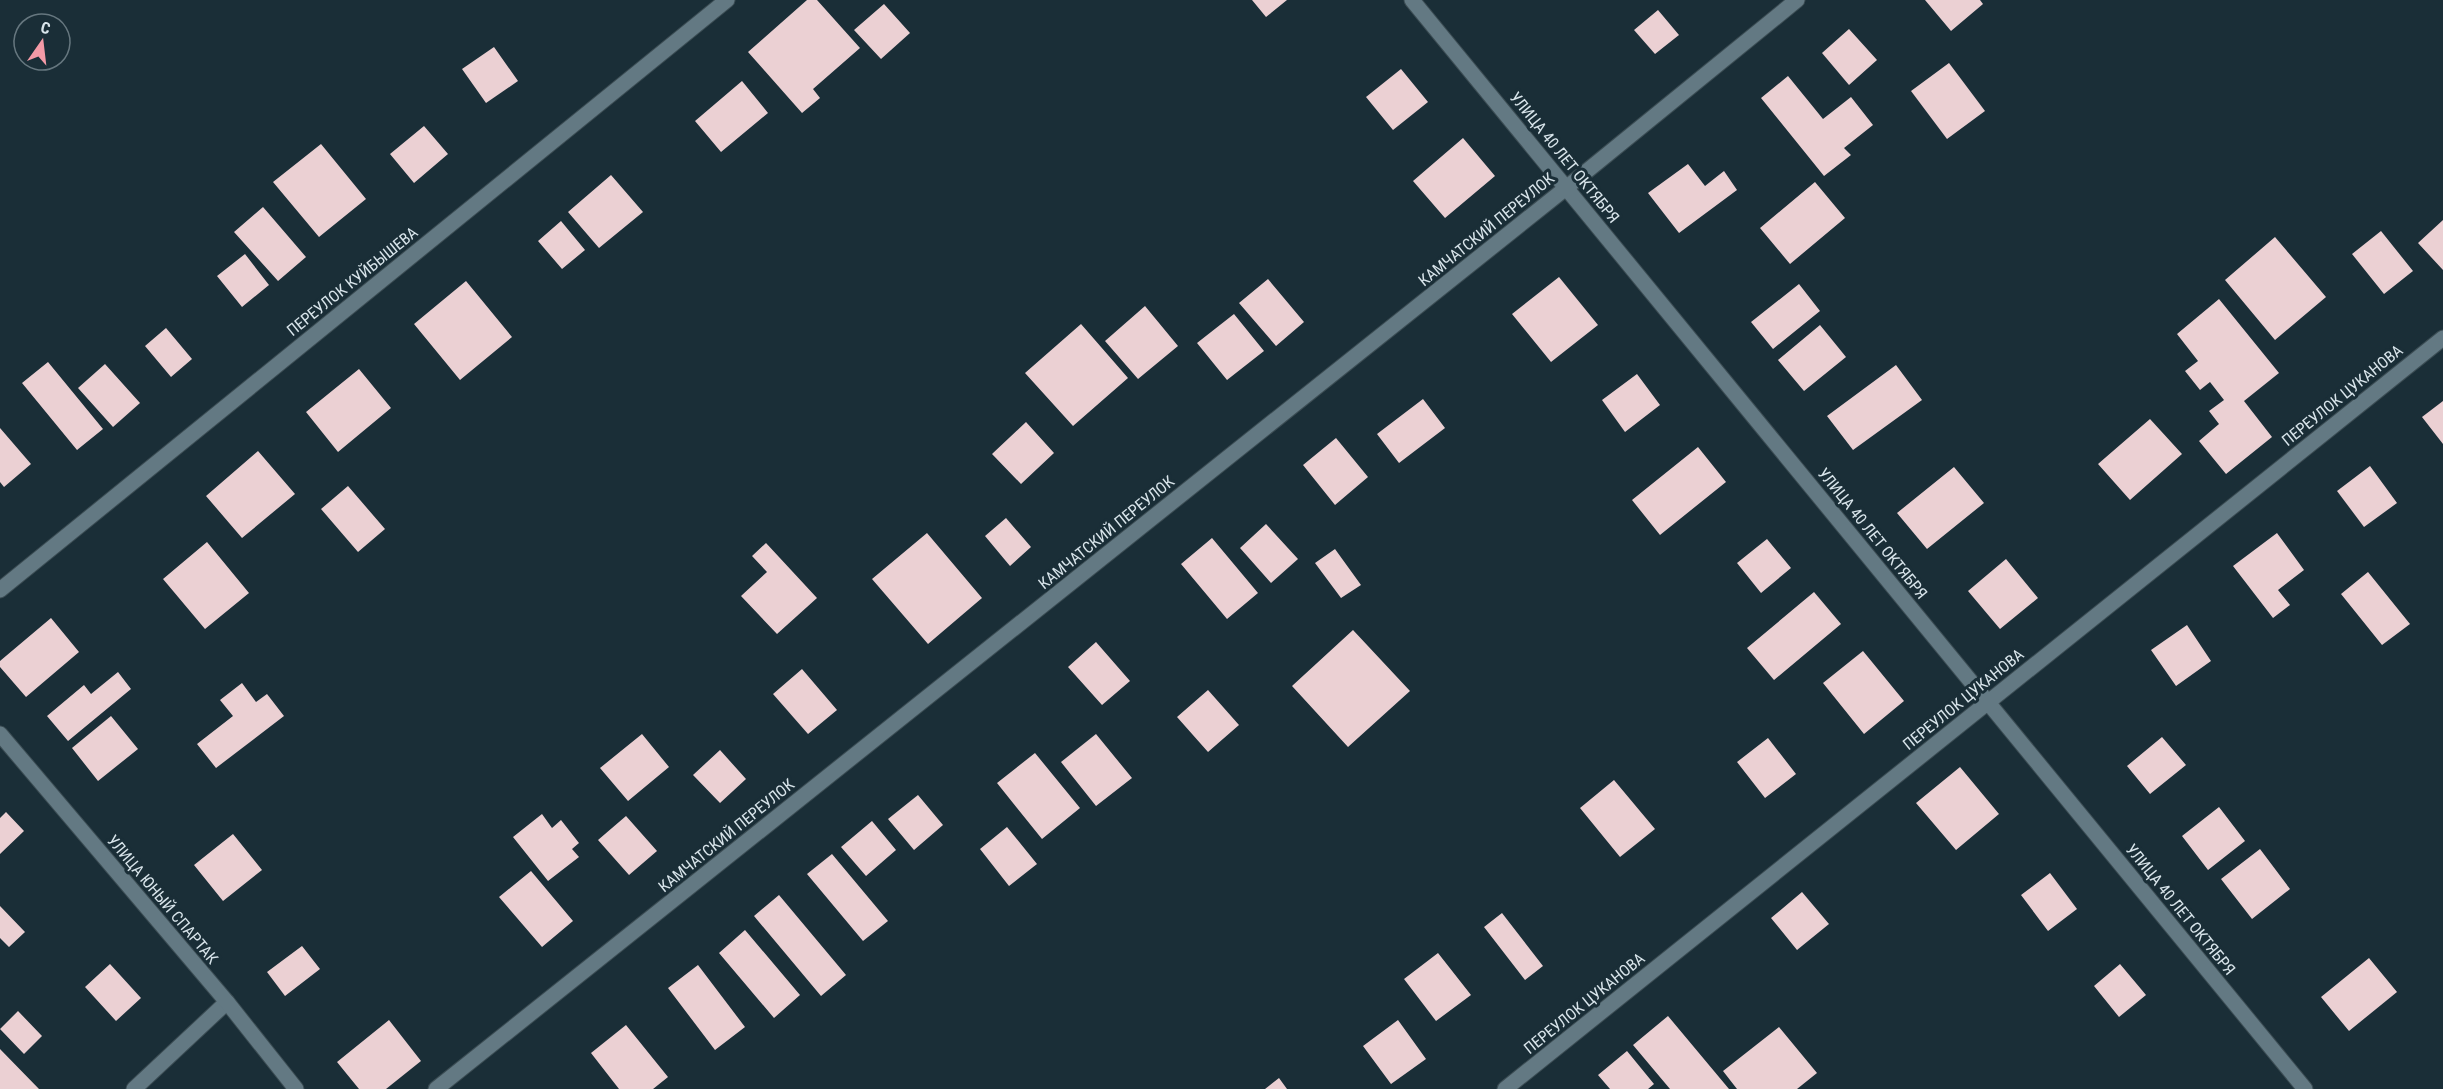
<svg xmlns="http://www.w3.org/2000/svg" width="2443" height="1089" font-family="'Roboto Condensed',sans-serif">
<rect width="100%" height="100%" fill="#1a2e37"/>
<path fill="#ebd0d3" d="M807 0H817L860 48 813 89 820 98 802 113 748 52Z
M1252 0H1287L1266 17Z
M1925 0H1980L1983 4 1951 31Z
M884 4 910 33 881 59 854 30Z
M1658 10 1679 35 1655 54 1634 30Z
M1849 29 1877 60 1849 85 1822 53Z
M494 47 518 81 486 103 462 69Z
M1949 63 1985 111 1947 139 1911 91Z
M1401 69 1428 102 1393 130 1366 97Z
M1788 76 1823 119 1851 97 1873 125 1844 148 1851 155 1824 176 1761 98Z
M742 81 768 113 721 152 695 121Z
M424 126 448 154 414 183 390 154Z
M1463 138 1495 176 1445 218 1413 181Z
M321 144 366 199 319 237 273 182Z
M1688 164 1705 186 1724 171 1737 190 1679 233 1648 193Z
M611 175 643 212 599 248 568 212Z
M1815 182 1845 218 1790 264 1760 228Z
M263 207 306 257 278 281 234 232Z
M2443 220V270L2418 243Z
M561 221 585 250 562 269 538 241Z
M2381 231 2413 271 2384 294 2352 254Z
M2275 237 2326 297 2275 340 2225 280Z
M245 254 269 285 242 307 217 276Z
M1559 277 1598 325 1551 362 1512 314Z
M1268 279 1304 322 1276 346 1239 303Z
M466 281 512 337 460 380 414 324Z
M1799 284 1820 311 1773 349 1751 322Z
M2219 299 2279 373 2244 401 2272 437 2226 474 2199 441 2219 424 2209 411 2224 400 2210 382 2200 390 2185 371 2198 361 2177 334Z
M1145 306 1178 346 1138 379 1105 341Z
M1234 314 1264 351 1227 380 1197 343Z
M1081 324 1128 378 1073 426 1025 373Z
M1820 325 1846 357 1804 391 1778 360Z
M166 328 192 359 171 377 145 346Z
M48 362 103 429 77 450 22 383Z
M105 364 140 403 113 427 78 388Z
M1896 365 1922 400 1853 450 1827 416Z
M359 369 391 408 338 452 306 412Z
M1637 374 1660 405 1625 432 1602 400Z
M1423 399 1445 428 1399 463 1377 434Z
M2443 401V444L2422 417Z
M2150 419 2182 454 2130 500 2098 464Z
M1026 422 1054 453 1021 484 992 454Z
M0 428 31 464 4 487 0 482Z
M1336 438 1368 477 1335 505 1303 465Z
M1698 447 1726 482 1660 535 1632 500Z
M258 451 295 494 242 538 206 496Z
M2370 466 2397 503 2364 527 2337 491Z
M1954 467 1984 503 1927 549 1897 513Z
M348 486 385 529 358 552 321 509Z
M1006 518 1031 547 1010 566 985 536Z
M1266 524 1298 559 1271 583 1240 548Z
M927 533 982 598 928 644 872 579Z
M2277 533 2304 570 2278 590 2290 605 2273 618 2233 566Z
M1212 538 1258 593 1227 619 1181 564Z
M1767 539 1791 568 1761 593 1737 563Z
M207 542 249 593 205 629 163 579Z
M766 543 817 598 777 634 741 596 767 572 752 556Z
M1335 549 1361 585 1341 598 1315 563Z
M2006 559 2038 598 2000 629 1968 591Z
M2368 572 2410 624 2382 645 2341 594Z
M1814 592 1841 624 1774 680 1747 648Z
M51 618 79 652 26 697 0 667V661Z
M2187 625 2211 661 2176 686 2151 650Z
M1353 630 1410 691 1348 747 1292 686Z
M1096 642 1130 681 1102 705 1068 667Z
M1863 651 1904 701 1864 734 1823 683Z
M802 669 837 710 808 734 773 694Z
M118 672 131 689 68 741 47 716 84 685 91 694Z
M242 683 256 702 267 694 284 716 216 768 197 744 233 716 220 700Z
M1208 690 1239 725 1208 752 1177 717Z
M111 716 138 749 98 781 72 748Z
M642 734 669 767 628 801 600 768Z
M1096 734 1132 778 1096 806 1061 762Z
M2162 737 2186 765 2150 794 2127 766Z
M1768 738 1796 774 1765 798 1737 762Z
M720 750 746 779 720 803 693 775Z
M1035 753 1080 808 1042 839 997 783Z
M1960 767 1999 814 1956 850 1916 803Z
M1614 780 1655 829 1620 857 1580 808Z
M918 795 943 825 914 850 888 819Z
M2219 807 2245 841 2208 870 2182 836Z
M6 812 24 831 0 854V818Z
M542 814 552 828 561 820 579 843 572 849 579 857 548 881 513 837Z
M626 816 657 851 629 875 598 840Z
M872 821 896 850 866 876 841 847Z
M1007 827 1037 864 1009 886 980 849Z
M233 834 262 870 223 901 194 865Z
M2260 849 2290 889 2252 919 2221 879Z
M832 854 888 921 863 941 807 874Z
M531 871 573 921 542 947 499 897Z
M2050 873 2077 909 2048 931 2021 895Z
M1802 892 1829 924 1797 950 1771 918Z
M779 895 846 975 821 996 754 916Z
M0 906 25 932 9 947 0 938Z
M1502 913 1543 966 1525 980 1484 927Z
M745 930 800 995 774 1018 719 953Z
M302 946 320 969 285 996 267 972Z
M1438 953 1471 995 1436 1021 1404 979Z
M2369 958 2397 992 2349 1031 2321 997Z
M110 964 141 998 116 1021 85 987Z
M2120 964 2146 995 2119 1017 2094 986Z
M698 965 745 1027 715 1050 668 988Z
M18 1011 42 1036 24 1054 0 1029Z
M1668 1016 1729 1089H1670L1633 1045Z
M389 1020 421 1061 386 1089H359L337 1062Z
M1398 1020 1426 1059 1391 1084 1363 1046Z
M626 1025 668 1077 653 1089H619L591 1053Z
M1779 1027 1817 1073 1797 1089H1737L1723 1071Z
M0 1049 39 1089H0Z
M1627 1051 1654 1084 1648 1089H1610L1598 1075Z
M1279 1078 1287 1089H1265Z"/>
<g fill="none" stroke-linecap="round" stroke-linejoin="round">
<defs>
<path id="lane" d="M134 1089 227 1002"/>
<path id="street" d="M1412 0 2305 1089
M0 590 727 0
M0 734 227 1002 296 1089
M436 1089 1566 188 1797 0
M1505 1089 2443 338"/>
</defs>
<use href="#lane" stroke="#3b4c53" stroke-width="17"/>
<use href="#street" stroke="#3b4c53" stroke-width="17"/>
<use href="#lane" stroke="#637983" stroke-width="15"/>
<use href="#street" stroke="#637983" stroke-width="15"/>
</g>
<g text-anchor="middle" stroke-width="6" stroke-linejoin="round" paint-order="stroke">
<g font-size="16" fill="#d9e5eb" stroke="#1a2e37">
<text transform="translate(1565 157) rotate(51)" y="6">УЛИЦА 40 ЛЕТ ОКТЯБРЯ</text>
<text transform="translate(1486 229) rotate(-39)" y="6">КАМЧАТСКИЙ ПЕРЕУЛОК</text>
<text transform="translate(352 281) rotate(-39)" y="6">ПЕРЕУЛОК КУЙБЫШЕВА</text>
<text transform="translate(2342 395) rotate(-39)" y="6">ПЕРЕУЛОК ЦУКАНОВА</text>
<text transform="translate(1106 532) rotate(-39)" y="6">КАМЧАТСКИЙ ПЕРЕУЛОК</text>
<text transform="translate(1873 533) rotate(51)" y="6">УЛИЦА 40 ЛЕТ ОКТЯБРЯ</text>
<text transform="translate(1963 699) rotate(-39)" y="6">ПЕРЕУЛОК ЦУКАНОВА</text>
<text transform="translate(726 835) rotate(-39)" y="6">КАМЧАТСКИЙ ПЕРЕУЛОК</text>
<text transform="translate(163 899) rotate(50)" y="6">УЛИЦА ЮНЫЙ СПАРТАК</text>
<text transform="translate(2181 909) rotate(51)" y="6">УЛИЦА 40 ЛЕТ ОКТЯБРЯ</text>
<text transform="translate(1584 1003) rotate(-39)" y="6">ПЕРЕУЛОК ЦУКАНОВА</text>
</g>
</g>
<g transform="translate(42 42) rotate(14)"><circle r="28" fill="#1a2e37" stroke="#66777f" stroke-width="1.5"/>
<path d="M0-4.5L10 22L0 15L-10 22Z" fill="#f49aa6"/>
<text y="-9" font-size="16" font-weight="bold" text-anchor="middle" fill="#d9e5eb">С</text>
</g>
</svg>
